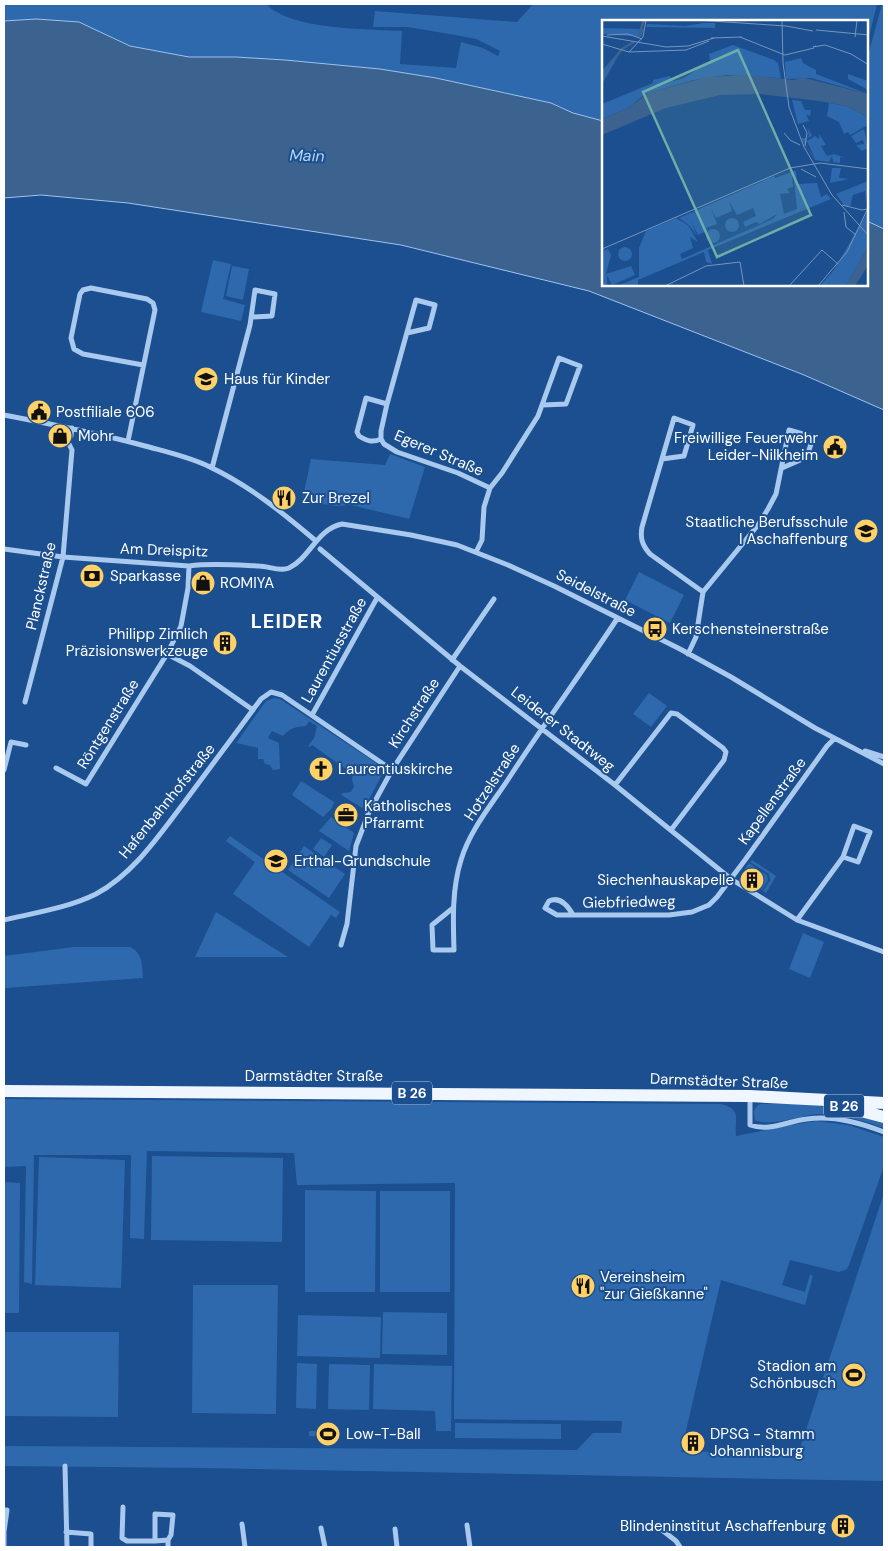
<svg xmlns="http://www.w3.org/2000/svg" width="888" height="1551" font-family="'DM Sans',sans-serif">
<rect width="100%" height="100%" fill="#1b4f8f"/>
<path fill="#2e69ad" d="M4 4H266C291 30 366 29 402 31L400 64 456 68 461 42 483 48 498 56 500 51 476 39 455 35 408 27H373L375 11 517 22 533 4H877L867 45V21H603V121L573 113 551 103 436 78 380 69 285 60 236 57H189L130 46 79 22 36 19 4 21Z
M882 4H884V229L867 221V59Z
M213 260 231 264 223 299 245 305 241 321 201 312Z
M232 266 249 269 243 300 226 296Z
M390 454 425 467 409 519 351 505 336 506 302 501 311 459 385 465Z
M639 572 684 595 670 623 625 600Z
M649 693 667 706 651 727 633 714Z
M274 698 280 699 385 769 364 809 341 795 343 793 351 792 354 786 352 780 353 774 312 745 310 747 308 746 314 738 317 726 309 721 306 726C295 727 290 728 283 736L272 731 268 738 279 743 280 769 273 770 270 765 265 764 263 759H258V748L236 743 266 701Z
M301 781 334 802 332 808 323 817 292 795Z
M331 817 354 833 349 851 319 831Z
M230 836 340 912 336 918 331 915 309 947 233 894 255 862 226 841Z
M321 838 332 845 324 857 313 849Z
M304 846 345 874 329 898 288 870Z
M752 860 776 876 766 893 763 891 770 880 769 874 750 862Z
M749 863 767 875 768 880 762 890 751 884 754 882 755 876 744 870Z
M216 912 288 957H195Z
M803 933 824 942 810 978 789 969Z
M74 947H130C143 953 142 965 143 978L5 988 4 956Z
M4 1099 721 1104C743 1109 734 1121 736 1136L791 1125 817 1121 848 1125 884 1137V1166L849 1265 847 1269 839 1272 790 1260 782 1285 805 1292 810 1274 813 1276 805 1305 721 1280 681 1452 799 1451 884 1193V1481L204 1468 4 1466V1446L577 1450 593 1433H621L622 1421 454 1419 455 1183 297 1185 294 1153 147 1151 144 1239 130 1238 131 1155H34L32 1284 24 1282 26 1166 4 1167Z
M760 1104H806L832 1108 884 1120V1128C864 1121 842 1114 820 1114 802 1114 771 1128 755 1120 753 1113 753 1108 760 1104Z
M152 1156 283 1158 282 1242 151 1240Z
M39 1157 125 1160 121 1288 35 1285Z
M4 1182 20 1183 19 1313H4Z
M305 1190 376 1191 375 1292H305Z
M380 1191H450V1292H380Z
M193 1285H278L276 1414 192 1413Z
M383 1312 447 1313V1355L382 1354Z
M298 1315 381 1317 380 1358 297 1356Z
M4 1332H119L118 1417 4 1416Z
M297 1363 317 1364 316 1409 296 1408Z
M329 1364 370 1365 369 1410 328 1409Z
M374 1364 452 1366 451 1431H436L435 1411 373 1409Z
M455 1423 561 1424V1439L455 1438Z
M309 1431H334V1437L309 1436Z"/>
<path fill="#3c6290" stroke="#9cc4f0" d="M36 19 79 22 130 46 189 57H236L285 60 380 69 436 78 551 103 573 113 603 121V285H867V221L884 229V410L804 375 589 291 401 245 128 203 41 195 4 198V21Z"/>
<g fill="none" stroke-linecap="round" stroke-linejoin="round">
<path stroke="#a9c9ee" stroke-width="5" d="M387 404 416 300 435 305 429 328 407 333
M4 415C51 424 98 433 145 446 167 452 190 457 210 467 250 486 283 513 316 541
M71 436 72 428
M381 439C372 443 367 441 359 436L357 432 366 398 387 404 381 431V439L384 444 397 452 458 473 490 488
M128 441 155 310 153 303 147 299 91 288 83 290 80 294 71 338 74 349 83 354 143 365
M662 459 684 456 693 425 674 418 642 527C640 538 642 545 650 554L703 592
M212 468 250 325 255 290 275 294 272 316 252 317
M4 549 63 557 189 566C211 563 236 565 259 566 268 566 280 572 289 568 310 558 317 529 342 524L411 535 457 545 508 565 554 586 680 649 731 677 815 728 884 764
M320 549 460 666 615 785 731 879 797 920 884 952
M476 552 482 540 484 507 490 488 502 473 538 416 559 358 580 366 566 404 543 405
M167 654 190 666 253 710
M688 654 696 637 703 592 758 525 768 509 776 494 789 430 813 437 807 457 782 468
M452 660 494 599
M25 702 63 557 72 450 69 444
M312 715 377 598
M865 751 884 757
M56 768 86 784 167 654 181 626 188 588 189 566
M4 770 11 742 26 745
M615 785 671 713 677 714 723 748 726 752 724 760 671 830
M453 908 432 925 433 950H454C453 919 452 889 461 860 470 830 492 804 509 778 544 724 582 672 617 619
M573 915H557L545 908 549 901C560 896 568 906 573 915H669L692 912 709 905 717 897 745 860 827 746 834 739
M4 920C34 913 68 908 96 894 133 874 158 837 183 804 209 769 235 734 261 699L271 692 282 695 392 770
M797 920 843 857 858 862 870 832 854 826 843 857
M341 945 347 924 356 846 369 812 392 770 460 666
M750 1096V1125C769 1132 788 1121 807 1119 833 1115 861 1123 884 1132
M65 1466 67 1547
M123 1507 122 1538 127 1541H155
M4 1510H7L4 1532V1547
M242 1524 245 1547
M467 1525 470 1547
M321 1528 325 1547
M395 1529 397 1547
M662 1530 676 1541 680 1547
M66 1532 91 1534V1547
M168 1547V1540L171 1535 173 1515 155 1514V1541L168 1540"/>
<path stroke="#f0f6ff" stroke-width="12" d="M4 1091 750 1096 884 1103
M842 1106 884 1117"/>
</g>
<defs>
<symbol id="school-disc" viewBox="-11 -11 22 22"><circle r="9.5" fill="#ffd166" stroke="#1b4f8f"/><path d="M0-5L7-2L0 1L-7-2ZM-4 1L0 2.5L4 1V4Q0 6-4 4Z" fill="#111"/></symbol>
<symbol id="civic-disc" viewBox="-11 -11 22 22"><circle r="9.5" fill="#ffd166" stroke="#1b4f8f"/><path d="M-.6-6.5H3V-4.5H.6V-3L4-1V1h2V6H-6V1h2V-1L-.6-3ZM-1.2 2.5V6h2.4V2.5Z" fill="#111"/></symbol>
<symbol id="shop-disc" viewBox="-11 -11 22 22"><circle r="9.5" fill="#ffd166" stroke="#1b4f8f"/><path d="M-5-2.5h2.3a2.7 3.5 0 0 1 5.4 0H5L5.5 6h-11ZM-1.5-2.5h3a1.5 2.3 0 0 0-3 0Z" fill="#111"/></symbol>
<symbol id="restaurant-disc" viewBox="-11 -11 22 22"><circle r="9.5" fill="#ffd166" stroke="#1b4f8f"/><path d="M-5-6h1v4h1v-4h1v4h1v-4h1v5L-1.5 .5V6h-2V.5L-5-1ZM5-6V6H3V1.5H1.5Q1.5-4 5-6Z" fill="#111"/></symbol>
<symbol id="bank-disc" viewBox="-11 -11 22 22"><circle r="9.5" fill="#ffd166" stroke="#1b4f8f"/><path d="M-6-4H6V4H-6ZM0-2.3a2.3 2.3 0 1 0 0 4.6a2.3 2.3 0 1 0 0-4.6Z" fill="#111"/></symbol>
<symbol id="bus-disc" viewBox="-11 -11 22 22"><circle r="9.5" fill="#ffd166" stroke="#1b4f8f"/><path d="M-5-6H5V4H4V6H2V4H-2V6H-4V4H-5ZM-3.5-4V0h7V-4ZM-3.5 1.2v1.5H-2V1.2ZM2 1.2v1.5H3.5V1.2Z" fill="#111"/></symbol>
<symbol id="building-disc" viewBox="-11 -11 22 22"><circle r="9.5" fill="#ffd166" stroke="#1b4f8f"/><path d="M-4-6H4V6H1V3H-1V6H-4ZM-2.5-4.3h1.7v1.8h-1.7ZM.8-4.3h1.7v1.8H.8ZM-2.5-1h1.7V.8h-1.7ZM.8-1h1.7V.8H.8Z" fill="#111"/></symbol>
<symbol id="church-disc" viewBox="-11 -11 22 22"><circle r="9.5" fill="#ffd166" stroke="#1b4f8f"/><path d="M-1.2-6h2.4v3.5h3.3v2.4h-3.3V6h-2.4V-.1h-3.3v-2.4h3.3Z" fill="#111"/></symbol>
<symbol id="office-disc" viewBox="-11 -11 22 22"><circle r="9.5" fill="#ffd166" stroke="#1b4f8f"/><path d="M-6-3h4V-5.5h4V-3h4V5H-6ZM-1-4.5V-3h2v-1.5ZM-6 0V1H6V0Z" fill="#111"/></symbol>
<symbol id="stadium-disc" viewBox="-11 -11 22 22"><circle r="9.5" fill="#ffd166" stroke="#1b4f8f"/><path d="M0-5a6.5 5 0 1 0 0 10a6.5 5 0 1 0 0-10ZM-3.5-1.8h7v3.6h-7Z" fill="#111"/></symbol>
</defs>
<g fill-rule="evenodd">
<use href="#school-disc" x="192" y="365" width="28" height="28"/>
<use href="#civic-disc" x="25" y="398" width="28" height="28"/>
<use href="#shop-disc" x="46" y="422" width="28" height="28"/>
<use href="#civic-disc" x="821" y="433" width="28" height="28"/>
<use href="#restaurant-disc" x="270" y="484" width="28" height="28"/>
<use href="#school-disc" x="852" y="517" width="28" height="28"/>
<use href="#bank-disc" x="78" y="562" width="28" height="28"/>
<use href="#shop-disc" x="189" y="569" width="28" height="28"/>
<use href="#bus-disc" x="641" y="615" width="28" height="28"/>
<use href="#building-disc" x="211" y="629" width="28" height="28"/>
<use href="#church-disc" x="307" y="755" width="28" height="28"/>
<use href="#office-disc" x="332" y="801" width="28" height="28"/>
<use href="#school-disc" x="262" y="847" width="28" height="28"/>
<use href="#building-disc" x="738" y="866" width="28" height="28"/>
<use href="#restaurant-disc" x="569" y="1272" width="28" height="28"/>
<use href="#stadium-disc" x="840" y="1361" width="28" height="28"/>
<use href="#stadium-disc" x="314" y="1420" width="28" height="28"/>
<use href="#building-disc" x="679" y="1429" width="28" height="28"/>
<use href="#building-disc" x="829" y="1512" width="28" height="28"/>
</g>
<g text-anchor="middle" stroke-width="4" stroke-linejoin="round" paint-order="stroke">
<g fill="#1b4f8f" stroke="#bbcadd" stroke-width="1">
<rect x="392" y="1081.5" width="40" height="23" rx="4"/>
<rect x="824" y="1094.5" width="40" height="23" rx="4"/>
</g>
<g font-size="14" font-weight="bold" fill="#fff">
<text x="412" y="1098">B 26</text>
<text x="844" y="1111">B 26</text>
</g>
<g font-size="15" fill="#fff" stroke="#1b4f8f" text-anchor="start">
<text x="224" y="384">Haus für Kinder</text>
<text x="56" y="417">Postfiliale 606</text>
<text x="78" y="441">Mohr</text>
<text x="818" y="443" text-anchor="end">Freiwillige Feuerwehr<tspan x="818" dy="17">Leider-Nilkheim</tspan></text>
<text x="302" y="503">Zur Brezel</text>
<text x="848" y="527" text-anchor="end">Staatliche Berufsschule<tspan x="848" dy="17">I Aschaffenburg</tspan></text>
<text x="110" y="581">Sparkasse</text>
<text x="220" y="588">ROMIYA</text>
<text x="672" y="634">Kerschensteinerstraße</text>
<text x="208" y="639" text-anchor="end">Philipp Zimlich<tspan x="208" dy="17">Präzisionswerkzeuge</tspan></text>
<text x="338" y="774">Laurentiuskirche</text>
<text x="364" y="811">Katholisches<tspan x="364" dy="17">Pfarramt</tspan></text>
<text x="294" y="866">Erthal-Grundschule</text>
<text x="734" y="885" text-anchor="end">Siechenhauskapelle</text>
<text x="600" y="1282">Vereinsheim<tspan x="600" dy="17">"zur Gießkanne"</tspan></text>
<text x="836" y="1371" text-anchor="end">Stadion am<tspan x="836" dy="17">Schönbusch</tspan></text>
<text x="346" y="1439">Low-T-Ball</text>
<text x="710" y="1439">DPSG - Stamm<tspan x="710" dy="17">Johannisburg</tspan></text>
<text x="826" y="1531" text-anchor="end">Blindeninstitut Aschaffenburg</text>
</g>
<g font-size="15" fill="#fff" stroke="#1b4f8f">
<text transform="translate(439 453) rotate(23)" y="5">Egerer Straße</text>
<text transform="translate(164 550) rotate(2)" y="5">Am Dreispitz</text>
<text transform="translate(41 586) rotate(-77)" y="5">Planckstraße</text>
<text transform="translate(596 593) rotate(27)" y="5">Seidelstraße</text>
<text transform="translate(334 650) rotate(-61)" y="5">Laurentiusstraße</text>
<text transform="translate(414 713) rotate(-57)" y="5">Kirchstraße</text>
<text transform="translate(108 724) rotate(-58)" y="5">Röntgenstraße</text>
<text transform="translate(563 729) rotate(38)" y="5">Leiderer Stadtweg</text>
<text transform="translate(492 782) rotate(-57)" y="5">Hotzelstraße</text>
<text transform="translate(167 801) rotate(-51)" y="5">Hafenbahnhofstraße</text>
<text transform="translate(772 801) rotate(-54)" y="5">Kapellenstraße</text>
<text transform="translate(629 902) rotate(-1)" y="5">Giebfriedweg</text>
<text x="314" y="1081">Darmstädter Straße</text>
<text transform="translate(719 1081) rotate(2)" y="5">Darmstädter Straße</text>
</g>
<g font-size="16" font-style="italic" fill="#b5d3f5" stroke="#1b4f8f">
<text transform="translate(307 155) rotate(2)" y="6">Main</text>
</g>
<g font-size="20" font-weight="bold" letter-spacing="1" fill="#fff" stroke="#1b4f8f">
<text x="287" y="628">LEIDER</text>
</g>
</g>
<g transform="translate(602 20)">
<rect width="266" height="266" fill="#1b4f8f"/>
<path d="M102 3H113V8L44 7 45 4 83 6ZM0 8 42 9 39 17 0 14ZM131 25 172 40 176 43 179 58 125 55 91 60 43 74 28 87 0 99V84L51 63V60L68 56 71 61 82 58 108 41 107 34ZM17 31H19L0 64V51ZM199 38 201 43 214 50V54L266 74 209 58 184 59 183 42ZM246 54 266 61V70L246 59ZM190 80 199 81 203 90H209L208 96 204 94 207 101 196 104ZM227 83 244 86 266 97V105L248 115 246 112 242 114 237 102 225 96ZM205 107 210 116 205 118 204 125 213 139 205 121 213 116 217 119V114L224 125 219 126 225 136 232 134 244 138 238 137V143L231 142 230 136 227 142 213 140 199 118H204L203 121 207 116ZM262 109 266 128 260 131 254 125 262 124 261 120 254 123 249 116ZM230 148H239L237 158 247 159 228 163ZM191 151H194L195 164 215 163 219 177 225 174 229 179 106 230 110 244 104 242 102 232 36 260V266H15L37 257V228L44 211 74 198 86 205 96 222 88 217 91 228 78 234 80 239 171 199 175 194 158 204 154 202 143 207 141 202 154 196 151 188 135 195 127 181 130 191 114 198 109 189 115 204 104 208 105 211 96 215 89 201 95 216 87 205 77 198 172 156 173 158 190 152 191 167 185 169 188 173 178 174 182 194 195 189ZM266 161 264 184 263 171 251 175 248 187 242 185 234 174ZM266 191V227L244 266H218L232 250ZM123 205a7 7 0 1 1 14 0a7 7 0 1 1-14 0ZM104 216a7 7 0 1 1 14 0a7 7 0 1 1-14 0ZM16 234a7 7 0 1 1 14 0a7 7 0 1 1-14 0ZM6 229 9 235 4 254 29 246 33 255 10 265 5 255V266H0V231Z" fill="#2e69ad"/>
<path d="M145 55 192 60 199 57 266 74V97L244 86 217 81 158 74 118 75 64 88 0 115V99L28 87 46 73 105 57ZM266 227 265 247 253 266H244Z" fill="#3c6290"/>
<path fill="none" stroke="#3c6290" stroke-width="2.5" d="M36 18 42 0M0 55 20 29 32 22"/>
<path fill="none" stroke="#7695bc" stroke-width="1" d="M94 0 184 6 211 11M180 0 181 43M214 10 267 15M5 15 26 14 40 19M0 16 64 27 86 26 112 18M138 17 183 35 212 28M253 17 255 0M109 18 140 17M0 24 27 32 84 30M214 26 211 27 223 25 249 34 267 45M84 30 107 21M27 32 41 17 44 0M181 43 187 87 202 127 230 175 267 216M201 105 205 113 203 126M182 113 188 120 198 125M199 149 214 157M240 185 260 190 265 189M242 192 244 207 254 215M0 229 188 148 218 143 267 149M63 266 104 246 138 242 142 266M187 266 220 230 236 244M216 266 245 232 267 186"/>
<path fill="#6fada8" fill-opacity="0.15" stroke="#6fada8" stroke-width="2.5" d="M136 30 209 195 115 237 41 72Z"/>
<rect width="266" height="266" fill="none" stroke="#fff" stroke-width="2.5"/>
</g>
<rect width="888" height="1551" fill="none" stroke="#ffffff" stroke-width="10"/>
</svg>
